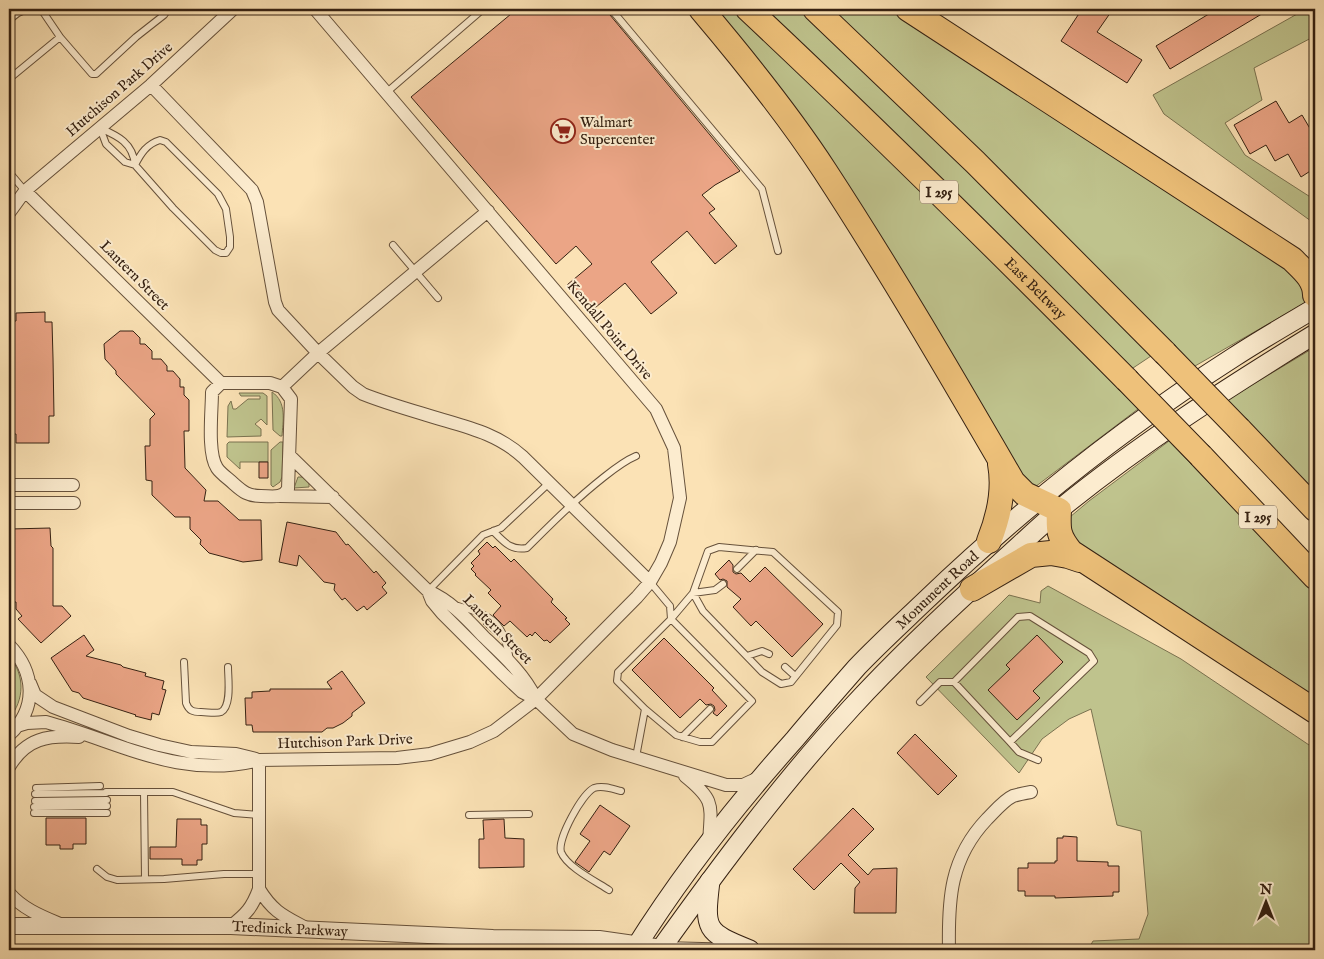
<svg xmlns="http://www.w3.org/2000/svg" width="1324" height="959" font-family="'IM FELL English',serif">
<rect width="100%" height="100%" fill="#fbe2b5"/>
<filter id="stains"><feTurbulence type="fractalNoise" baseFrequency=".004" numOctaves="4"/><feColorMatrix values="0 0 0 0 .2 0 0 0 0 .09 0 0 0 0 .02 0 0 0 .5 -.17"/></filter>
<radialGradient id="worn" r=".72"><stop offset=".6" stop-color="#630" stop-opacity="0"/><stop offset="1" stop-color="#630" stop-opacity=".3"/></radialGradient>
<path fill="#bfc38d" stroke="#7a7250" d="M706 9H732L845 116 1058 326 1138 409 1031 490Z
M759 9H803L871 70 1154 354 1130 370Z
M830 9H899L1296 269 1310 300 1195 366Z
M1306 9H1315V36L1254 68 1262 100 1225 123 1245 155 1315 200V224L1164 114 1153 95Z
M1315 347V492L1227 400Z
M272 392C287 402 283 421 282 436H280L273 430Z
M239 393H263L267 396V425L261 419 255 424 261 429V436L227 437 228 406 231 401 233 409H236L248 399H260V396H241Z
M1169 441 1315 594V706L1082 553 1064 522 1089 501Z
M229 442H268V462H240V469L227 457V444Z
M280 442H283L282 477 280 482 273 487 271 485V450Z
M298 477H302L309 482V487L294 488Z
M1048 586 1181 659 1315 749V950H1088L1093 941 1139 939 1148 914 1141 831 1117 825 1091 709 1069 719 1042 739 1019 773 926 677 1009 595 1040 603 1041 591Z
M9 656C25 675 25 699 9 719Z"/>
<path fill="#eba586" stroke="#352112" d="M517 9H605L740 171 715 185 702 195 715 209 709 213 737 246 715 264 687 231 651 262 677 293 651 314 625 283 590 312 567 285 592 264 576 246 556 264 411 97Z
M1082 9H1113L1097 32 1142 60 1127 83 1061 41Z
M1217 9H1270L1170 69 1156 46Z
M1276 101 1289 123 1302 115 1315 137V168L1301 177 1288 154 1275 161 1266 145 1250 154 1234 125Z
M45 312V322H52L53 358 54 416H49V443H16V434H11L12 397H13L12 339H10V321H16V313Z
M120 331H133L140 338V344H145L152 351V359H161L167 366V371H173L180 379V387H184V395L189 400V431H184L185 468 206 490 204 501H218L239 520H261L262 560 243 562 209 553 200 544 201 540 190 529V517H175L152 495V481L146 480 145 446H150V419L155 414 116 374V371L105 359 104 344Z
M259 462H268V478H259Z
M287 522 336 532 346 545 348 544 374 573 376 571 386 583 382 587 387 593 367 610 364 606 357 611 345 598 342 600 334 590 335 584 324 582 299 555 297 566 279 562Z
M50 528 51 546 53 548V606H62L71 616 41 643 18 619 22 616 16 609V602H11L10 529Z
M487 542 493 548 495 546 511 562 514 559 553 599 551 602 567 618 565 619 570 624 550 643 547 640 544 641 535 632 532 636 530 634 527 637 510 621 504 626 493 615 501 606 488 593 491 590 475 575 476 574 471 569 474 566 471 563 480 554 478 551Z
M729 560 733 565V572L736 574 741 573 750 582 765 567 823 624 792 657 756 621 751 626 733 607 741 599 727 587V581L723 579 720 580 715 574Z
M486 622 496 632 497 634 495 635 483 624Z
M84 635 94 650 86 656 121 665 123 667 146 673 145 676 164 681 162 689 166 690 159 715 152 713 151 720 135 716 136 715 83 698 79 693 72 691 51 658Z
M1037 635 1063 662 1033 691 1040 698 1017 720 988 690 1010 669 1006 665Z
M664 638 714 688 712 690 727 706 717 716 713 713 715 710 714 706 711 704 706 705 700 699 680 718 632 670Z
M342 671 365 703 352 713V716L343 723 333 728H327L322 732H253L252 725H246L245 698H252V692L270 691V689H332L327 682Z
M915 734 957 776 938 795 897 753Z
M600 805 630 826 610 855 604 851 589 872 575 862 590 841 580 834Z
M853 808 874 829 848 855 868 875 873 869 897 868 896 913H854L855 888 860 882 841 863 814 890 793 869Z
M46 818H86V844H73V849H60V845H46Z
M177 819H201V825H207V844H202V860H197V865H182V859H150V847H176Z
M504 819 505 838 524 839V867L479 868V839H484L483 820Z
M1063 836 1077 837V861L1108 862V866H1119V892H1113V896L1055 898V896H1025V891H1018V868H1028V863H1055V861H1057V838H1063Z"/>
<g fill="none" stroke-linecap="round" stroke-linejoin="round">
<defs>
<path id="service" d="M611 9 762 189 778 251
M9 20 18 13 27 9
M60 37 92 74H96L136 37 164 15 168 9
M9 79 60 37 41 9
M387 92 482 10 481 9
M100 128C118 136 133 143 135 165L125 162 106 144Z
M160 140 166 142 218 194 226 209 230 237V247L226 253H221L215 250 173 208 135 165C141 153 147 144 160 140Z
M9 172 25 191
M393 245 438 298
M493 531C504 542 511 551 527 548 552 523 576 499 604 477 614 469 624 461 636 456
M737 569 756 550
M428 591 483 535 501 528 549 483
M458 606C494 616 503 622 510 660
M747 656 762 651 769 654
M184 662 186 703C189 711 193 712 201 712 207 712 216 714 221 712 232 706 228 678 228 667
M785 667 795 676
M954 682 1010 742
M920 702 940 682H954L1018 617 1030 616 1089 653 1094 661 1010 742 1019 752 1038 760
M645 709 676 735 700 742H712L752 701 671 619 693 593 708 551 719 547 773 552 838 612 837 625 791 682 781 684 762 672 703 611 693 593 715 590 723 584
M682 737 710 709
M636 757 645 709 617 681 618 672 671 619 670 606 650 582
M36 788 100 786
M106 792H173L234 813 259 815
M144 792 145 879
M35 794 106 793
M35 801 107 800
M34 807 107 806
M34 813H107
M469 815 529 814
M97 869 107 877 117 880 164 879 224 874H259
M609 890C595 881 567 867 561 852 557 839 582 794 594 788 603 785 613 789 621 791"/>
<path id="minor" d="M151 85 252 190 257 202 275 302 278 310 318 353 353 387 363 394C388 404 414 411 440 419 471 428 499 435 523 457L650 582
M25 191 221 383
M9 213 25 191 151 85 233 9
M221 383H270L282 387 291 399 288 489C282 499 272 496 261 496 248 496 243 492 234 484 229 479 221 474 217 468 207 453 212 411 212 392Z
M282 387 318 353 488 211
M290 456 428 591C451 601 467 619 484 637 504 656 524 674 536 699
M9 485H73
M280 496 333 497
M9 503H74
M428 591 432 601 442 613 503 674 522 692 536 699 573 734 612 750 726 785H743L758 778
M9 645C35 672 38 708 9 735
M30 683 35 695 53 707 129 736 159 745 191 752 236 754 256 759
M17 726 27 723 46 722C120 742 179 780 259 760L397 758 430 754 470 742 494 731 536 699 637 597 650 582 661 563 670 542 680 498 674 448 656 409 315 9
M9 767C26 738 48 735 79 737
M685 776C716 801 711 805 709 843
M259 889C273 912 284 916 306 928
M9 893C23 909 41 916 60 924
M231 926C246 914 252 908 259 889V760
M662 948 742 950
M949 950C948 899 950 858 987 819 994 812 1004 800 1013 796 1019 794 1025 793 1031 792"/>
<g id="tertiary">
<path id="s1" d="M9 926H231L493 938 599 939 662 948"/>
</g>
<g id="secondary">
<path d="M710 881C704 930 705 932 750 950"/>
<path id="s2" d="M634 950C681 875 736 805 795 739 815 715 836 691 857 667 879 644 902 623 925 601 1020 510 1123 428 1234 357 1260 340 1288 324 1315 308"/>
<path d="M660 950C720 866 782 783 852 707 898 657 948 610 999 564 1019 546 1039 527 1060 509 1140 444 1227 388 1315 334"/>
</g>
<g id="motorway">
<path d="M701 9C745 61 788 114 825 171 891 272 952 377 1013 482L1025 494 1059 510C1058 530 1058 536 1071 552L1315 711"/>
<path id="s3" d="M748 9C877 130 1002 254 1127 380"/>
<path d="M815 9 975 162 1165 353"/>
<path d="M908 9 1292 259C1302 269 1315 279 1315 295"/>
<path d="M1239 429 1315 509"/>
<path d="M1201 456 1315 577"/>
<path d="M989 541C999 516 1005 491 1000 464"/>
<path d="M972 589 1031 555 1051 553 1068 556 1080 560"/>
</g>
</defs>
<use href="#service" stroke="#66513b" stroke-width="8"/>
<use href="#minor" stroke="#66513b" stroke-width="14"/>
<use href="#tertiary" stroke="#66513b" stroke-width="18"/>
<use href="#secondary" stroke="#352112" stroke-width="21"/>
<use href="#motorway" stroke="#352112" stroke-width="26"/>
<use href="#service" stroke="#fceccf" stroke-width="6"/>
<use href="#minor" stroke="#fceccf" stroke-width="12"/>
<use href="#tertiary" stroke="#fceccf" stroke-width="16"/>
<use href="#secondary" stroke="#fceccf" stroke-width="19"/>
<use href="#motorway" stroke="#eec17a" stroke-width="24"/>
<defs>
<path id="motorway-bridge" d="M1165 353 1239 429
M1127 380 1201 456"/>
</defs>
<use href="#motorway-bridge" stroke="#352112" stroke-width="26" stroke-linecap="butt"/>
<use href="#motorway-bridge" stroke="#eec17a" stroke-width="24"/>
</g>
<defs>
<symbol id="supermarket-ring" viewBox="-11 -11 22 22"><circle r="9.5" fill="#fceccf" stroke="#8f2418" stroke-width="1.5"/><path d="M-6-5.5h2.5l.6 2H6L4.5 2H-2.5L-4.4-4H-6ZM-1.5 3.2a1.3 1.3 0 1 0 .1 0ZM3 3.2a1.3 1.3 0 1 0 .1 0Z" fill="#8f2418"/></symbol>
</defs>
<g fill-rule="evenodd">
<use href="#supermarket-ring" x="549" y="117" width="28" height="28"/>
</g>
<g text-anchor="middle" stroke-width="4" stroke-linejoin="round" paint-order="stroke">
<g fill="#fceccf" stroke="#715e4b" stroke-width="1">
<rect x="920" y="180.5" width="38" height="23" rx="4"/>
<rect x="1239" y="505.5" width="38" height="23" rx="4"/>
</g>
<g font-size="14" font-weight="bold" fill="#352112">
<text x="939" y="197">I 295</text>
<text x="1258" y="522">I 295</text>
</g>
<g font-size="15" fill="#352112" stroke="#fceccf">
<text transform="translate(119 89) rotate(-41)" y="5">Hutchison Park Drive</text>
<text transform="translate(135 275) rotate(45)" y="5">Lantern Street</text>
<text dy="5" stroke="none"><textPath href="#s3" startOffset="401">East Beltway</textPath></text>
<text transform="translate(610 330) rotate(50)" y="5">Kendall Point Drive</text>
<text dy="5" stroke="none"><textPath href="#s2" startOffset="472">Monument Road</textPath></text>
<text transform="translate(498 629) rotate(45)" y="5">Lantern Street</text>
<text transform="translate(345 741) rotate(-2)" y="5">Hutchison Park Drive</text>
<text dy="5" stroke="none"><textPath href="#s1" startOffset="281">Tredinick Parkway</textPath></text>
</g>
<g font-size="15" fill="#352112" stroke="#fceccf" text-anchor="start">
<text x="580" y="127">Walmart<tspan x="580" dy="17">Supercenter</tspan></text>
</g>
</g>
<rect width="1324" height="959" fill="none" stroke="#fbe2b5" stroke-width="30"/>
<rect x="10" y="10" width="1304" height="939" fill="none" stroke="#352112" stroke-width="2.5"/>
<rect x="15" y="15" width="1294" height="929" fill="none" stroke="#352112"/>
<g transform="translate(1266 902)" stroke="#fceccf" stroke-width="4" paint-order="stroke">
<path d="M0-4L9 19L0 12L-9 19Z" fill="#352112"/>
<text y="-8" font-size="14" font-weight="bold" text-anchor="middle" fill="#352112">N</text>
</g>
<rect width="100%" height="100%" filter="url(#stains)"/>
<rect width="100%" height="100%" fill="url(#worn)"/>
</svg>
